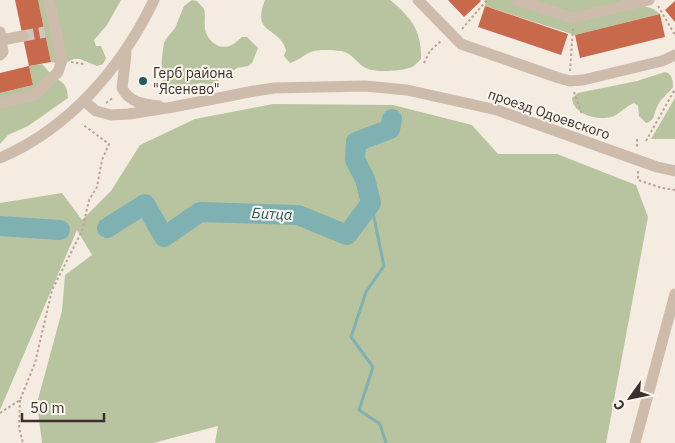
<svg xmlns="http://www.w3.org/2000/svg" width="675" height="443" font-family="'IBM Plex Sans',sans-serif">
<rect width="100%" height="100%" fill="#f4ebe1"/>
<path fill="#b8c4a0" d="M38 0H121L107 25 94 40 96 46H101L106 58 103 64 97 66 80 59H74L62 64 51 62Z
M192 0 197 1 204 9C206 16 204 22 205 29 207 39 217 50 229 46 234 45 238 40 242 37H247L258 48 252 63 248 66 237 68 215 83 210 84 200 83 179 90 169 89C158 82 162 55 164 43L166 39 175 28 184 6Z
M265 0H390C411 17 422 31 421 59 417 63 414 67 409 68 399 71 376 73 366 68 357 64 353 53 341 51 334 50 317 49 311 52 303 55 298 61 290 63L284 56 286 50C279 26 251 35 265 0Z
M486 0H623C637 12 644 0 660 14L575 35 485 6Z
M42 64C45 67 47 70 50 73 61 84 67 80 68 98L28 126 8 135 0 144V93L33 85 29 66Z
M665 72C672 73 673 81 673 87 668 94 660 99 657 107 653 115 656 120 646 123L639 116 638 106 634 103C627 106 621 112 614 116 600 122 573 115 572 98L578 93 637 81Z
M675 98V139H651Z
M273 104 393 105 472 125 498 154H557L636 185 648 217 606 443H215L218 426 153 443H42L37 403 62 311 65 275 92 255 77 230 0 410V203L62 193 82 220 111 191 140 145 195 119Z"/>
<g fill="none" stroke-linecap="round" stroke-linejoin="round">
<path stroke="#7fb0b2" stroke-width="3" d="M371 203 384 266 366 292 351 337 373 367 359 410 380 424 386 443"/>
<path stroke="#7fb0b2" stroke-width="20" d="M0 226 60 230
M107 228 145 204 164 237 200 212 298 215 347 235 371 203 365 179 355 160 356 142 390 129 392 119"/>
</g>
<path fill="#c8694b" d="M15 0H38L51 62 29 66Z
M448 0H480L481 1 464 17Z
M675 1V22L665 10Z
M485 6 568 34 561 55 478 27Z
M660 14 665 37 580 58 575 35Z
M29 66 33 85 0 93V73Z"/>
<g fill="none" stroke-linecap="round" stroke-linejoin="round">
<path stroke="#cfc6bd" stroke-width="11" stroke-dasharray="11 5.5" stroke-linecap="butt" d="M23 36 45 32"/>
<path stroke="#b9a596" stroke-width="2" stroke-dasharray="2.5 2.5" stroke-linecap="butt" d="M658 6 675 35
M462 29 487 0
M71 62 84 64
M424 63 430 51 442 40
M570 71 573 28
M574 92 582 114
M106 103 114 97
M637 139V149
M646 141 675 89
M638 171V180L662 188 675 190
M20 400 19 428 23 443
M0 413 20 400 35 363 52 290 82 231 89 200 97 187 102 160 109 144 82 124"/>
<path stroke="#cdbbac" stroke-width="11" d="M418 0 461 44 559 78 570 81 583 80 662 61 675 55
M516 0 573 18 649 0
M0 32 3 52 0 55
M2 40 23 36
M126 54 122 88C130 103 143 104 159 106
M84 101 96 111 111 115 129 114 173 107 254 91 274 88 365 86 407 90 497 110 657 167 675 171
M0 103 35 95 58 72 62 60 49 0
M0 158C70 128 122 67 154 0
M635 443 675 294"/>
</g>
<circle fill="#1f5a5e" stroke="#fbf5ee" stroke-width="2" cx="143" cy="81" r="5"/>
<g text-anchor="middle" stroke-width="4" stroke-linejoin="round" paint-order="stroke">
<g font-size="14" fill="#3b302b" stroke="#fbf5ee" text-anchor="start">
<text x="153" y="78">Герб района<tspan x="153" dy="16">"Ясенево"</tspan></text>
</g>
<g font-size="14" fill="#3b302b" stroke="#fbf5ee">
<text transform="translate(549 114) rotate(19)" y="5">проезд Одоевского</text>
</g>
<g font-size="15" font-style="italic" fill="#1f5a5e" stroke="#fbf5ee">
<text transform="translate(272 214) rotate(3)" y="5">Битца</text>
</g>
</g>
<g transform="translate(630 398) rotate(237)" stroke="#fbf5ee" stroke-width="4" paint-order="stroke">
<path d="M0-4L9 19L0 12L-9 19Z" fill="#3b302b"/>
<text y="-8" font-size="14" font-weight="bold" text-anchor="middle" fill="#3b302b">С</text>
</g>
<path d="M22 413v8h82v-8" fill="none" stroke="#3b302b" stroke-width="2.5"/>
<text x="30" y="413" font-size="15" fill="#3b302b" stroke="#fbf5ee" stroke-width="4" paint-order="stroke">50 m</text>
</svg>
